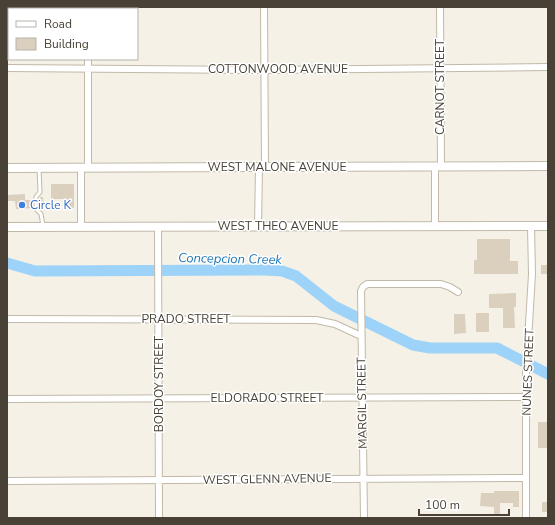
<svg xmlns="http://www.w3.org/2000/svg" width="555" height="525" font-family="'Nunito Sans',sans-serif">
<rect width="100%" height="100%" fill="#f5f1e7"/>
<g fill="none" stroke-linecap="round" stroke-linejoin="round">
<path stroke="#9dd3f8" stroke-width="11" d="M7 263 35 271 265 270 282 271 296 276 334 306 413 345 430 348H497L548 374"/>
</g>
<path fill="#dbcfbe" d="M51 184H74V208L66 207V199H51Z
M25 194V200H33V208L16 209 15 201H7V195Z
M40 197H43L44 208H39Z
M477 239H510V261H518V274H474V260H477Z
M541 265H548V274H541Z
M516 293V307H514L515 328H503V308H489V294Z
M476 313H489V332H476Z
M454 314H465L466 333 454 334Z
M538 422H548V448H538Z
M494 491H519V507H513V503H500V516H494V507L480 506 481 493H494Z
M542 502H548V512H542Z"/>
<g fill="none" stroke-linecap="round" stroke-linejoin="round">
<defs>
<path id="service" d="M39 168 40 192 36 197V209L41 214 43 226"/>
<path id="minor" d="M88 7V9
M264 7 265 167
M440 7 441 167
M7 68 264 70 548 67
M435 167V226
M88 168V59
M258 226 259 167
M81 227V168
M158 227 159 518
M7 319 316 320 335 324 361 336
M7 399 526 397
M7 481 526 478
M364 518 361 291 363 287 367 284H441L450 287 458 292
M526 518V373L532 274 531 226"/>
<path id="tertiary" d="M7 168 548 166
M7 227 548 226"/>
</defs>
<use href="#service" stroke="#c2b9a8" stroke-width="5"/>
<use href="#minor" stroke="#c2b9a8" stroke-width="8"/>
<use href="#tertiary" stroke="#c2b9a8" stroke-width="10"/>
<use href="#service" stroke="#fff" stroke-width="3"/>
<use href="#minor" stroke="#fff" stroke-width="6"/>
<use href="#tertiary" stroke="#fff" stroke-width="8"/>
</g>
<circle fill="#3f7fe0" stroke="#fff" stroke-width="1.5" cx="22" cy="205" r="4"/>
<g text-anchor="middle" stroke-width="3" stroke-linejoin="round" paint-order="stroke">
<g font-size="12" fill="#494135" stroke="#fff">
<text x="278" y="73">COTTONWOOD AVENUE</text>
<text transform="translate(440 87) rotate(-90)" y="4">CARNOT STREET</text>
<text x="277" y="171">WEST MALONE AVENUE</text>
<text x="278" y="230">WEST THEO AVENUE</text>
<text x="186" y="323">PRADO STREET</text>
<text transform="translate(528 372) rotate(-88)" y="4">NUNES STREET</text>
<text transform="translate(159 384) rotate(-90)" y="4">BORDOY STREET</text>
<text x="267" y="402">ELDORADO STREET</text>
<text transform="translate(362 403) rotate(-91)" y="4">MARGIL STREET</text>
<text transform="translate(267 479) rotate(-1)" y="4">WEST GLENN AVENUE</text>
</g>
<g font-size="12" fill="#366cbe" stroke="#fff" text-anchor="start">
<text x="30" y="209">Circle K</text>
</g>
<g font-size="13" font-style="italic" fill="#2179b8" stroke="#fff">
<text transform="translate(230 258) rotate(1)" y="5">Concepcion Creek</text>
</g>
</g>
<rect width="555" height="525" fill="none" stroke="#494135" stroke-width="16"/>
<rect x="8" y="8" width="130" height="52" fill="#ffffff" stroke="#b6b3ae"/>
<rect x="16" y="21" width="20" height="6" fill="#ffffff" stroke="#b6b3ae"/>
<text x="44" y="28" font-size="12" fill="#494135">Road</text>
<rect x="16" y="38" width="20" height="12" fill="#dbcfbe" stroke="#b6b3ae"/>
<text x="44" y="48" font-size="12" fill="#494135">Building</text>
<path d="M419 509v6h90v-6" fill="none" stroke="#494135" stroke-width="2"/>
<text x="425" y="509" font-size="12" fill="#494135" stroke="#ffffff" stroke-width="3" paint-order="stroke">100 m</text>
</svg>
